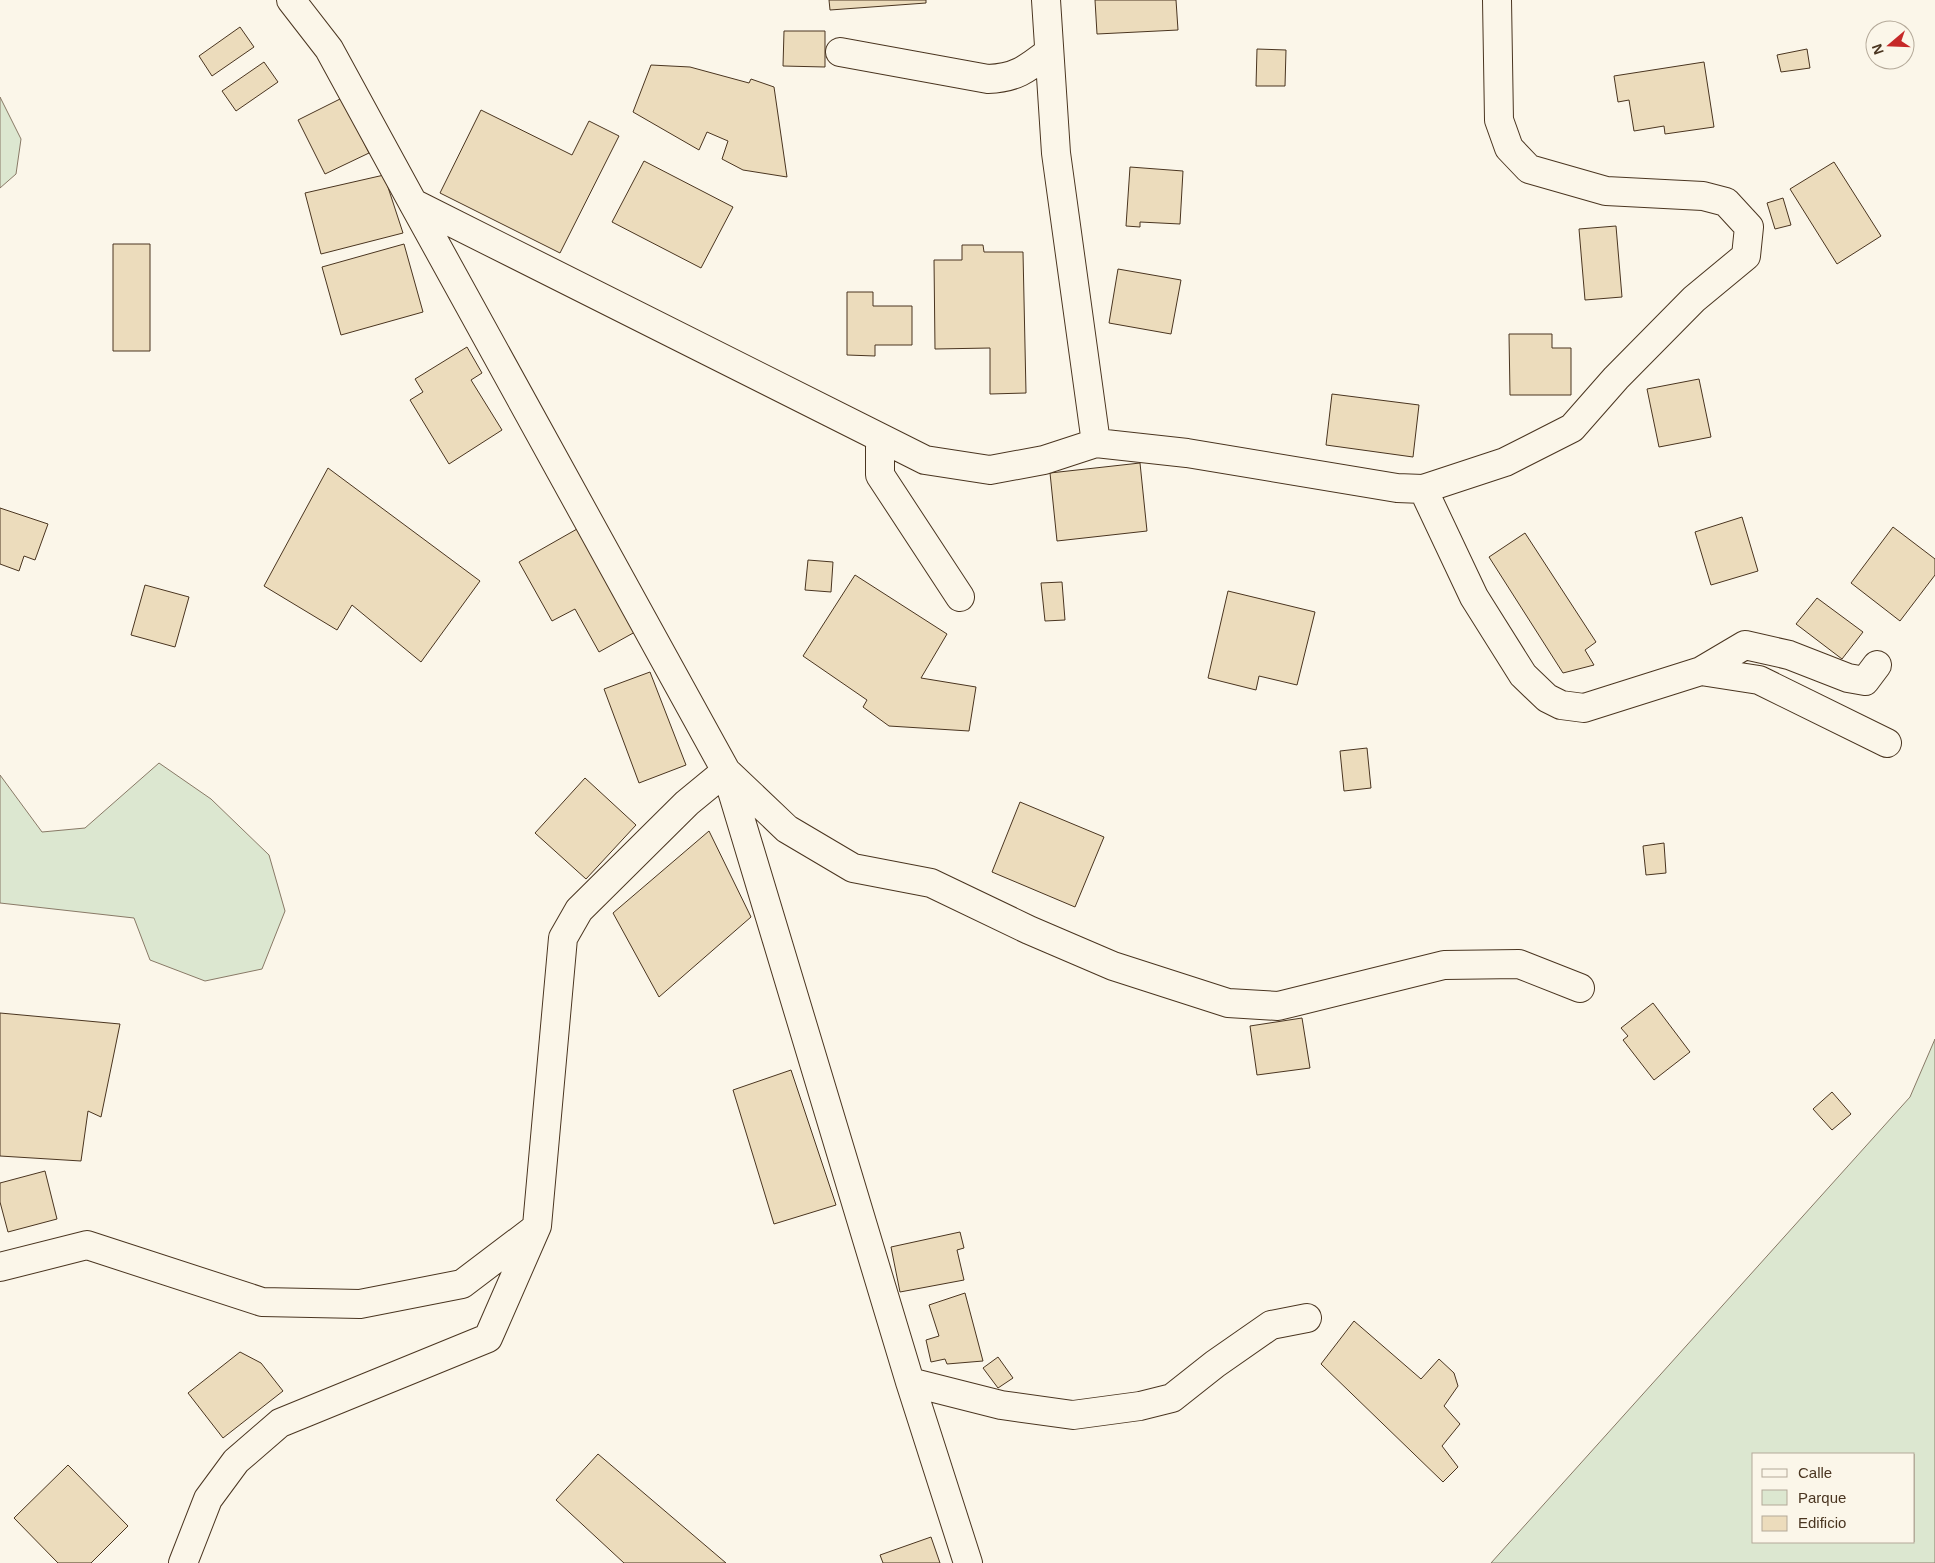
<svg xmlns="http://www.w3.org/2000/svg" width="1935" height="1563" font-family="Helvetica,sans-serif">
<rect width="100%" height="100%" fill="#fbf6e9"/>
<path fill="#dce7d0" stroke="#887966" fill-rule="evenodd" d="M0 97 21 139 16 174 0 188Z
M159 763 211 799 269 855 285 911 262 969 205 981 150 960 134 918 0 903V775L42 832 85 828Z
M1935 1039V1563H1491L1910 1097ZM1914 1454V1542H1754V1454Z"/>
<path fill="#ecdcbc" stroke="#4a3520" d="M829 0H926V3L830 10Z
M1095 0H1176L1178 30 1097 34Z
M240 27 254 47 212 76 199 56Z
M784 31H825V67L783 66Z
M1257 49 1286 50 1285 86H1256Z
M1807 49 1810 68 1781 72 1777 55Z
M264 62 278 82 236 111 222 91Z
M1704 62 1714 127 1665 134 1664 126 1634 131 1629 100 1618 102 1614 76Z
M651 65 690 67 749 83 751 79 774 87 787 177 743 170 722 159 728 141 707 132 699 150 633 112Z
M342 98 369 153 325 174 298 120Z
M481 110 572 155 589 121 619 136 560 253 440 193Z
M644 161 733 207 701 268 612 222Z
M1834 162 1881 236 1837 264 1790 189Z
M1130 167 1183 171 1180 224 1140 222V227L1126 226Z
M384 175 403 233 321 254 305 193Z
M1783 198 1791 225 1775 229 1767 203Z
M1616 226 1622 297 1585 300 1579 229Z
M113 244H150V351H113Z
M404 244 423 312 341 335 322 267Z
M962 245H983L984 252H1023L1026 393 990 394V348L935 349 934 260H962Z
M1118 269 1181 280 1171 334 1109 323Z
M847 292H873V306H912V345H875V356L847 355Z
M1509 334H1552V348H1571V395H1510Z
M467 347 482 373 471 380 502 430 449 464 410 400 423 392 415 379Z
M1699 379 1711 437 1659 447 1647 389Z
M1332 394 1419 405 1413 457 1326 445Z
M1140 463 1147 531 1057 541 1050 473Z
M328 468 480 581 421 662 352 605 337 630 264 586Z
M0 508 48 524 35 560 24 556 19 571 0 564Z
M1742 517 1758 571 1711 585 1695 532Z
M1893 527 1935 559V575L1900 621 1851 583Z
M577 529 635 632 599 652 575 609 552 621 519 562Z
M1525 533 1596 642 1585 650 1594 665 1563 673 1489 557Z
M808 560 833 562 831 592 805 590Z
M855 575 947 634 921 678 976 687 969 731 889 726 863 707 867 700 803 656Z
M1062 582 1065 620 1045 621 1041 583Z
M145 585 189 597 175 647 131 635Z
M1228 591 1315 612 1297 685 1259 676 1256 690 1208 678Z
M1817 598 1863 632 1842 659 1796 624Z
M650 672 686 765 639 783 604 689Z
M1367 748 1371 788 1344 791 1340 751Z
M585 778 636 825 586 879 535 833Z
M1020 802 1104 837 1075 907 992 872Z
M709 831 751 917 659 997 613 913Z
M1664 843 1666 873 1646 875 1643 846Z
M1653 1003 1690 1052 1654 1080 1623 1040 1628 1036 1621 1028Z
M0 1013 120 1024 101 1117 88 1111 81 1161 0 1156Z
M1302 1018 1310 1068 1257 1075 1250 1026Z
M791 1070 836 1205 774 1224 733 1090Z
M1832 1092 1851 1114 1832 1130 1813 1109Z
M45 1171 57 1219 8 1232 0 1202V1183Z
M960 1232 964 1248 957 1250 964 1280 900 1292 891 1247Z
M965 1293 983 1361 947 1364 945 1359 931 1362 926 1340 939 1336 929 1305Z
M1354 1321 1421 1379 1439 1359 1454 1373 1458 1386 1444 1406 1460 1424 1442 1446 1458 1467 1443 1482 1321 1364Z
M240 1352 261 1363 283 1391 223 1438 188 1393Z
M998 1357 1013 1378 998 1388 983 1368Z
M598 1454 726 1563H624L556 1500Z
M68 1465 128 1526 91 1563H58L14 1518Z
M931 1537 940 1563H883L880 1555Z"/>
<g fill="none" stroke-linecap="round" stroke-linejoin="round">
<defs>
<path id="minor" d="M291 0 329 49 413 203 726 771 910 1382 968 1563
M1046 0 1056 153 1096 443
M840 52 988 79C1016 78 1027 69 1049 52
M413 203 925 460 990 470 1044 460 1096 443 1187 453 1397 488 1423 489 1505 462 1572 428 1616 378 1694 299 1746 256 1749 227 1726 202 1703 196 1606 191 1529 169 1509 148 1499 120 1497 0
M880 438V475L960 597
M1423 489 1474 597 1523 675 1547 698 1561 705 1584 708 1701 671 1759 680 1887 743
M1701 671 1745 645 1789 655 1848 678 1865 681 1877 665
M727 772 787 829 853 868 931 883 1029 930 1113 966 1228 1003 1278 1006 1444 965 1519 964 1580 988
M0 1267 87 1245 262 1302 360 1304 462 1284 536 1228
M910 1382 1001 1405 1073 1415 1140 1406 1172 1398 1215 1364 1271 1325 1307 1318
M183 1563 208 1499 236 1461 280 1423 488 1338 537 1226 563 938 579 910 687 803 726 771"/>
</defs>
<use href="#minor" stroke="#4a3520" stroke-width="30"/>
<use href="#minor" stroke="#fbf6e9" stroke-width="28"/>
</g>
<rect x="1752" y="1453" width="162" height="90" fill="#fbf6e9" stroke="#b4a999"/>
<rect x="1762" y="1469" width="25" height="8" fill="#fbf6e9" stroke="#b4a999"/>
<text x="1798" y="1478" font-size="15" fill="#4a3520">Calle</text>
<rect x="1762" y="1490" width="25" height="15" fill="#dce7d0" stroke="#b4a999"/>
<text x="1798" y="1503" font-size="15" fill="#4a3520">Parque</text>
<rect x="1762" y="1516" width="25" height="15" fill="#ecdcbc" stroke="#b4a999"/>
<text x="1798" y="1528" font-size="15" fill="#4a3520">Edificio</text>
<g transform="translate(1890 45) rotate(251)"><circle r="24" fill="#fbf6e9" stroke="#b4a999"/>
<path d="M0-4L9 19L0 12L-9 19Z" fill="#c62828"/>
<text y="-8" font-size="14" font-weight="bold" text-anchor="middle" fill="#4a3520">N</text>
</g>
</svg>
